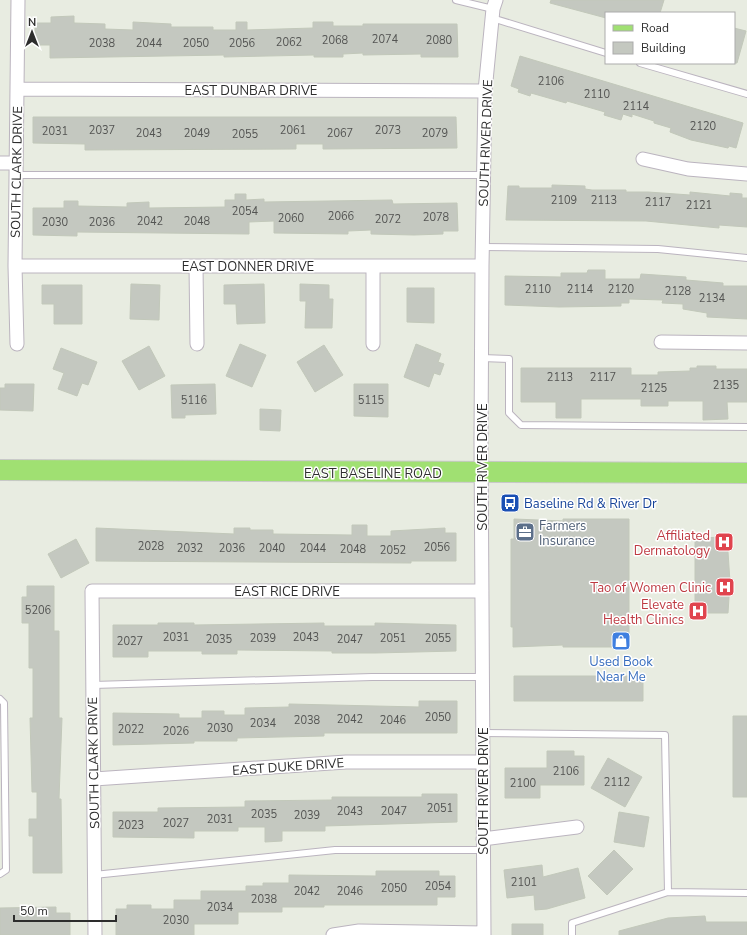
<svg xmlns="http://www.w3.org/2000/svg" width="747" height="935" font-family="'Nunito Sans',sans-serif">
<rect width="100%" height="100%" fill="#e8ece1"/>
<path fill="#c4c8c0" stroke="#c2c8ba" d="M551 0H664L660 13H606V18L550 3Z
M74 16V23L105 24V29L133 30V22L171 24V27H213V30H236V22H247V30L313 28V22H333V26H363V24H457L458 57H421V54L363 55V53L343 54V57H314V55L224 57V55L50 58V45H35V23H51V17Z
M734 28 746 31 737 63H734Z
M520 56 743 123 736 148 729 146 728 148 691 140 670 132 671 128 654 123V121L632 114V117L623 114 621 120 604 115 605 112 567 101 566 103 531 93 530 96 518 92 519 89 511 86Z
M33 117H456L457 148 323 149V144H296V149L85 150V144L33 143Z
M552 185 585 186V189L592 190H626V192H648L690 195V192L730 196V193L742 194V198H747V227L719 225V228L646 221 506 220 508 186H519V188H552Z
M235 194H246V200L264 199V202L392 200 393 204 457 203 458 231H443V234L414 235 371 234V230L348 231V234L274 233V221L249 222V234L77 232V236L33 235V208H64V201H78V206L127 207V203L149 202V208L225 207V200H235Z
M588 270H605V279H640L641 274 686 277V280L723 283V286H747V319L707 317V313L683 309V304L662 303 663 300 629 299V303H621V306L559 307 505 305V276L561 277V273H587Z
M131 284 160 285 159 320 130 319Z
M264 284 265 323 237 324 236 304H224V285Z
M300 284 329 285V299H333L332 328H305L306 301H300Z
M42 285H82V324H54V304H42Z
M407 288H434V323L407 322Z
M240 344 266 355 252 387 226 376Z
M416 344 441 354 438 362 444 364 440 375 434 373 429 387 404 377Z
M324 345 343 375 315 392 297 362Z
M149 346 165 376 139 390 122 361Z
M61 348 97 362 88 385 82 383 77 396 58 389 64 373 53 369Z
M697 366H716V369H747V402H727L728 419 703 420V401H668V406H641V399H581V418H556V402H521V368H631V375H658V372L690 371V368H697Z
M5 384H34L33 411 0 410V388H5Z
M215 384 216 414 185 415V418H172L171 385Z
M354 384H388V417L354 416Z
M260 409 281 410 280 431 260 430Z
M514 519 563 521V519H629V647H563V645L513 647V627H511V539H514Z
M352 525H367V536H391V531L445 528V533H456V561H411V563L96 561V528L234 534V528H250V530H273V534L352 535Z
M727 537 730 582 728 613H695V538Z
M76 539 89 563 61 578 48 554Z
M27 586H54V631H59V718H62L59 799H61L62 873H33V836H29V819H37V792H32L30 718H33V668H29V623H22V597H27Z
M158 623H194V625L324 623V626H375V623L456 625V651L375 653H332V651L237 650V654H202V651H148V657H113V625H158Z
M514 676H643V701H514Z
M419 701H457V733H324V736L237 738V741H194V743L113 745V713L179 714V718H202V711H224V715H245V708L289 707V704L419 707Z
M733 716H747V797H733Z
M547 751H574V756H584V785H540V798H505V768H547Z
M608 758 642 777 625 807 591 788Z
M422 794H457V822L325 826V831H282V841L265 842V827H238V831H194V838L113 837V812H158V808L245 807V801L332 800V797H422Z
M619 812 649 817 644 847 614 842Z
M614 850 633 869 607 895 588 876Z
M542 865 543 877 578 868 585 898 547 909 535 910 534 895 507 898 504 870Z
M376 871H439V876H455V897H437V905H324V907H282V912H238V924H194V935H116V909H127V905H151V909H174V900H201V891H246V886H263V883H289V875L376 876Z
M56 907V913H70V935H0V908Z
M705 916 706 922H747V935H619V931L668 918Z
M512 924H543V935H512Z"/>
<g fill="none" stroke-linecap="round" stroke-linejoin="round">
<defs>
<path id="service" d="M456 0 493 9
M492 18 606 53
M640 63 747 94
M16 175H483
M482 247 658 249 747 258
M482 358 509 359V413L521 425 747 427
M93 685 372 677H482
M0 699 4 703 6 870 0 874
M482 733 665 735 668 892
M94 875 335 850H483
M572 935V923L668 892 747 893"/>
<path id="minor" d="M17 89 485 91
M643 159 688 169 747 174
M0 163H16
M15 266H482
M196 266 197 344
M373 266V344
M661 342 747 343
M17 344 15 266 18 0
M94 779 346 762H482
M483 839 577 827
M95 935 92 591H482
M333 935 359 931 484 933
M484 935 481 441 482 266 485 91 493 9 496 0"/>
<path id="primary" d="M0 470 747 473"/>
</defs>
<use href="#service" stroke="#bbb4bf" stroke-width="8"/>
<use href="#minor" stroke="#bbb4bf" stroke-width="15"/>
<use href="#primary" stroke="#c8c8c8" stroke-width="22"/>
<use href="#service" stroke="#fff" stroke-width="6"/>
<use href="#minor" stroke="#fff" stroke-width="13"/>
<use href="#primary" stroke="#a0e072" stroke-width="20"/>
</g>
<defs>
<symbol id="bus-square" viewBox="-11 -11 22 22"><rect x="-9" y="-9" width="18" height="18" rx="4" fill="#1a4fb4" stroke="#fff"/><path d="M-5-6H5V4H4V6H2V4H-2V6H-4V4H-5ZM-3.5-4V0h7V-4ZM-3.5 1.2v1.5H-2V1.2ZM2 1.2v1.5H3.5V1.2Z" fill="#fff"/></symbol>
<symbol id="office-square" viewBox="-11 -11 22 22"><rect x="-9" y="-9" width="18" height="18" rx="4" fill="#5c6f8a" stroke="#fff"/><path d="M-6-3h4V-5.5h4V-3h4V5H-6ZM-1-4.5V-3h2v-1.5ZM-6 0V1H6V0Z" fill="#fff"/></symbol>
<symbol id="hospital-square" viewBox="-11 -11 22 22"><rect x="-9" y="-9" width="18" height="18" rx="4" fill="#e0444e" stroke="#fff"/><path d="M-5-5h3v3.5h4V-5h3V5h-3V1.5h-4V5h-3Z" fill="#fff"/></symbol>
<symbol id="shop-square" viewBox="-11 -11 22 22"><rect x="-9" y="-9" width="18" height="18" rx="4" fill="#3f7fe0" stroke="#fff"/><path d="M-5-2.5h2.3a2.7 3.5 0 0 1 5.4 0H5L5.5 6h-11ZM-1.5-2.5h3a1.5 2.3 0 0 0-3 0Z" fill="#fff"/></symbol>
</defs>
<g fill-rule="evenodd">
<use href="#bus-square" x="499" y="492" width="22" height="22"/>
<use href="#office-square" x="514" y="521" width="22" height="22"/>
<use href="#hospital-square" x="713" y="531" width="22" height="22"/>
<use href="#hospital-square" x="714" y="576" width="22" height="22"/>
<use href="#hospital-square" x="687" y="600" width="22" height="22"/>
<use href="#shop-square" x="610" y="630" width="22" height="22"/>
</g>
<g text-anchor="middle" stroke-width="3" stroke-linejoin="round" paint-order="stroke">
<g font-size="11" fill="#535452">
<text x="385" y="43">2074</text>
<text x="335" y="44">2068</text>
<text x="439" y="44">2080</text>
<text x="289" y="46">2062</text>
<text x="102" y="47">2038</text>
<text x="149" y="47">2044</text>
<text x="196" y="47">2050</text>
<text x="242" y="47">2056</text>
<text x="551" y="85">2106</text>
<text x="597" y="98">2110</text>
<text x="636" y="110">2114</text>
<text x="703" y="130">2120</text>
<text x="102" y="134">2037</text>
<text x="293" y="134">2061</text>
<text x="388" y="134">2073</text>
<text x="55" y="135">2031</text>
<text x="149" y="137">2043</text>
<text x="197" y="137">2049</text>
<text x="340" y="137">2067</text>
<text x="435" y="137">2079</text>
<text x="245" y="138">2055</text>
<text x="564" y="204">2109</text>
<text x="604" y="204">2113</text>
<text x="658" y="206">2117</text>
<text x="699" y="209">2121</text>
<text x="245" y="215">2054</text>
<text x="341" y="220">2066</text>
<text x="436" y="221">2078</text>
<text x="291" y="222">2060</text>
<text x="388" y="223">2072</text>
<text x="150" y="225">2042</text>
<text x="197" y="225">2048</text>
<text x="55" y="226">2030</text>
<text x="102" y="226">2036</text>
<text x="538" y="293">2110</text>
<text x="580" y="293">2114</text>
<text x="621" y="293">2120</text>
<text x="678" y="295">2128</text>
<text x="712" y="302">2134</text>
<text x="560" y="381">2113</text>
<text x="603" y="381">2117</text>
<text x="726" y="389">2135</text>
<text x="654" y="392">2125</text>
<text x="194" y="404">5116</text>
<text x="371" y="404">5115</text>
<text x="151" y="550">2028</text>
<text x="437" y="551">2056</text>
<text x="190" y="552">2032</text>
<text x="232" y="552">2036</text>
<text x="272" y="552">2040</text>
<text x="313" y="552">2044</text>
<text x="353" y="553">2048</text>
<text x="393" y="554">2052</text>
<text x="38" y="614">5206</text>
<text x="176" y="641">2031</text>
<text x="306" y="641">2043</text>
<text x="263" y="642">2039</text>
<text x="393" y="642">2051</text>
<text x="438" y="642">2055</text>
<text x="219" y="643">2035</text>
<text x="350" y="643">2047</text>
<text x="130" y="645">2027</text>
<text x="438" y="721">2050</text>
<text x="350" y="723">2042</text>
<text x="307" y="724">2038</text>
<text x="393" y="724">2046</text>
<text x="263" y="727">2034</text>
<text x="220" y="732">2030</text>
<text x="131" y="733">2022</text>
<text x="176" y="735">2026</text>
<text x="566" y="775">2106</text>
<text x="617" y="786">2112</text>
<text x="523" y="787">2100</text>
<text x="440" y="812">2051</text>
<text x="350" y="815">2043</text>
<text x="394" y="815">2047</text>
<text x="264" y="818">2035</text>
<text x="307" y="819">2039</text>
<text x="220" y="823">2031</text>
<text x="176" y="827">2027</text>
<text x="131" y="829">2023</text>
<text x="524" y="886">2101</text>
<text x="438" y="890">2054</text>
<text x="394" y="892">2050</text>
<text x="307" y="895">2042</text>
<text x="350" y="895">2046</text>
<text x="264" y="903">2038</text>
<text x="220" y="911">2034</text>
<text x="176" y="924">2030</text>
</g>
<g font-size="13" fill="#2d2d2d" stroke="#fff">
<text x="251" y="95">EAST DUNBAR DRIVE</text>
<text transform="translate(485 143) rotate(-88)" y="5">SOUTH RIVER DRIVE</text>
<text transform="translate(16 172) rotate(-89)" y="5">SOUTH CLARK DRIVE</text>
<text x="248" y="271">EAST DONNER DRIVE</text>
<text transform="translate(482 467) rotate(-90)" y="5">SOUTH RIVER DRIVE</text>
<text x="373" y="478">EAST BASELINE ROAD</text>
<text x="287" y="596">EAST RICE DRIVE</text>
<text transform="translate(93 763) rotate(-91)" y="5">SOUTH CLARK DRIVE</text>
<text transform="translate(288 766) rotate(-4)" y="5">EAST DUKE DRIVE</text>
<text transform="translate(483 791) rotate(-90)" y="5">SOUTH RIVER DRIVE</text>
</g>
<g font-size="13" fill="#164399" stroke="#fff" text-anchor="start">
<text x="524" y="508">Baseline Rd &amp; River Dr</text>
</g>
<g font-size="13" fill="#4e5e75" stroke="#fff" text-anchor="start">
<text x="539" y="530">Farmers<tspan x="539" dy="15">Insurance</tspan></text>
</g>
<g font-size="13" fill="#be3a42" stroke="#fff" text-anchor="end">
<text x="710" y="540">Affiliated<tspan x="710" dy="15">Dermatology</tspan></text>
<text x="711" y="592">Tao of Women Clinic</text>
<text x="684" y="609">Elevate<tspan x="684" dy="15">Health Clinics</tspan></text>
</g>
<g font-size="13" fill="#366cbe" stroke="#fff">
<text x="621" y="666">Used Book<tspan x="621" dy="15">Near Me</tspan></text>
</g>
</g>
<rect x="605" y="12" width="130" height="52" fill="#ffffff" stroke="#ababab"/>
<rect x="613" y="25" width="20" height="6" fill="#a0e072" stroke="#ababab"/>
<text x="641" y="32" font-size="12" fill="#2d2d2d">Road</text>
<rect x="613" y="42" width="20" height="12" fill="#c4c8c0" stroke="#ababab"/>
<text x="641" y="52" font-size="12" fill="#2d2d2d">Building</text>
<g transform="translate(32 32)" stroke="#ffffff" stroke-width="3" paint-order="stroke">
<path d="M0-3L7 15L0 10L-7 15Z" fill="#2d2d2d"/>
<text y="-6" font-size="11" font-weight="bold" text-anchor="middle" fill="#2d2d2d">N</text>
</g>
<path d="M14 915v6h102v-6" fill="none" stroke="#2d2d2d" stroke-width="2"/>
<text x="20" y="915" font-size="12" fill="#2d2d2d" stroke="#ffffff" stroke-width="3" paint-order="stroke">50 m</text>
</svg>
